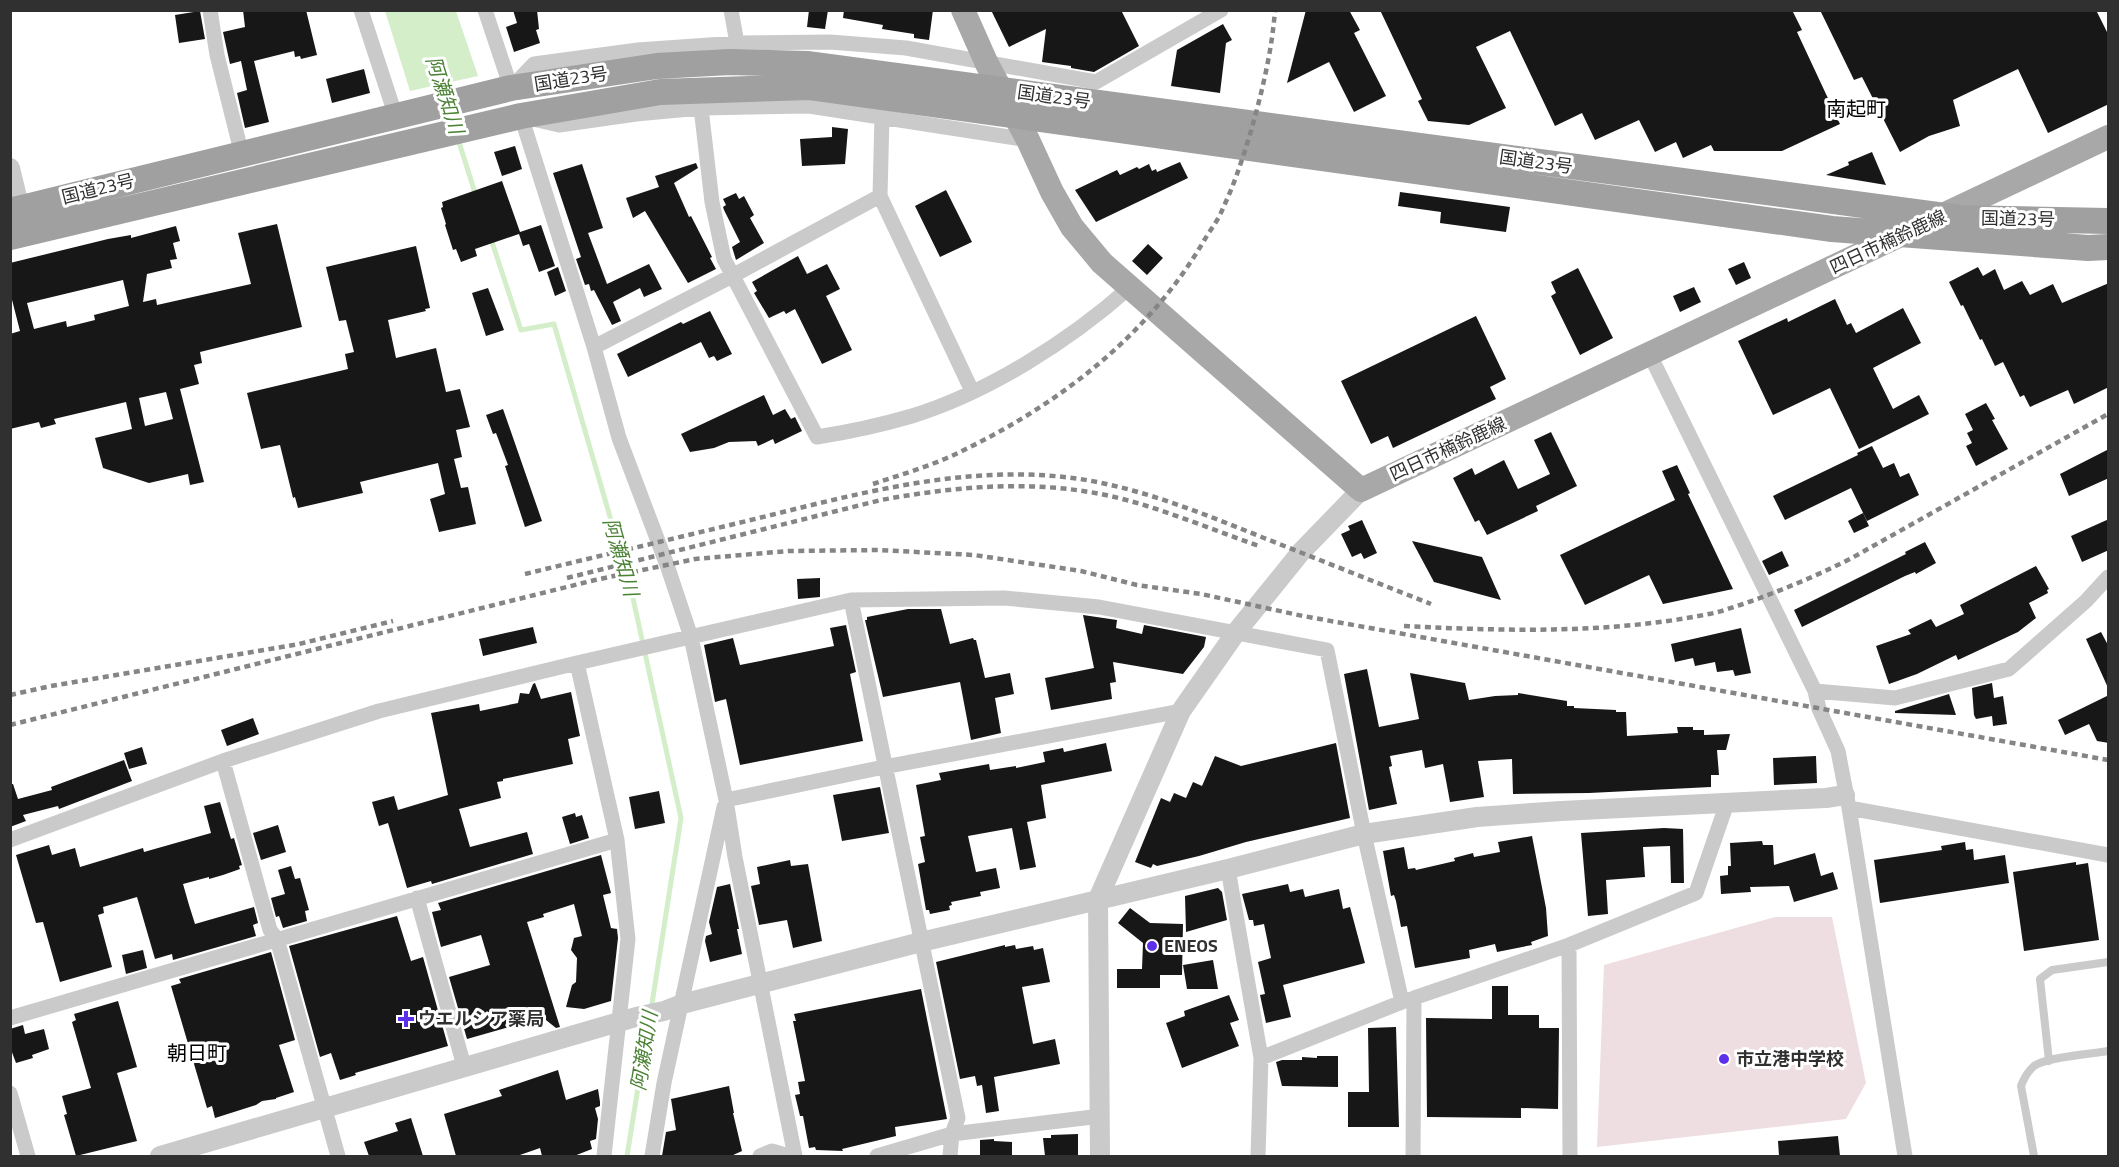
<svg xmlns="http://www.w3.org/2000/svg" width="2119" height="1167" font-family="'Titillium Web','Noto Sans JP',sans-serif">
<rect width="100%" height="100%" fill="#fff"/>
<path fill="#eedee1" d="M1775 917H1832L1866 1083 1846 1119 1597 1147 1604 965Z"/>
<path fill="#d4eeca" d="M385 11H456L478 76 410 91Z"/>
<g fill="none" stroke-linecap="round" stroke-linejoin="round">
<path stroke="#d4eeca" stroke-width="5" d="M458 139 476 196
M491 239 521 330 554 324 631 589 681 818 651 1010
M627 1156 649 1019"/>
</g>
<path fill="#171717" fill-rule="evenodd" d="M243 10H306L317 55 301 59 300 56 295 57 294 51 254 61 269 122 245 128 237 93 247 90 241 61 230 64 223 32 245 27Z
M513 10H537L539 29 536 30 540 43 514 52 506 27 517 23Z
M809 10H828L825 29 807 27Z
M844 10H933L929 40 914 38V34L882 29 883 25 843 18Z
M991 10H1121L1139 46 1094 72 1071 68V66L1042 62 1046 29 1009 47Z
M1306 10H1349L1360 30 1354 33 1386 96 1354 112 1329 62 1287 83Z
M1380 10H1792L1802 30 1797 32 1840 124 1782 151H1714L1711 145 1683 158 1676 142 1655 152 1639 120 1595 140 1582 113 1555 126 1510 31 1476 47 1506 108 1469 125 1428 121 1418 101 1422 99Z
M1820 10H2096L2109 36V104L2048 133 2018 69 1953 100 1960 126 1929 136 1900 152 1862 77 1854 80Z
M200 11 205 39 179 43 175 15Z
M1223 24 1232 40 1226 43 1220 93 1171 86 1177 50Z
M364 69 370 93 332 103 326 79Z
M832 127 848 129 845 164 802 166 800 139 832 137Z
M515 146 522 169 502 176 494 152Z
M1872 152 1886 185 1826 175 1849 165 1848 162Z
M1180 162 1188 178 1096 222 1075 190 1117 170 1120 175 1137 167 1139 169 1149 164 1152 171 1156 169 1157 172Z
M696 163 698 168 674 183 689 217 691 216 712 257 710 258 716 269 688 283 645 211 633 218 626 198 659 187 655 176Z
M582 164 603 228 588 233 607 284 649 264 662 289 644 297 640 288 613 302 621 321 612 325 594 290 591 291 589 284 585 285 576 259 581 257 553 173Z
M502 181 520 232 541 225 555 266 539 272 529 244 523 246 519 234 475 249 477 256 461 262 456 249 453 250 445 225 446 224 441 208 443 207 442 202Z
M946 190 972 242 940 257 915 206Z
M1400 192 1510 207 1506 232 1440 223 1441 212 1398 206Z
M736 193 739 199 744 196 754 215 750 218 764 243 736 260 732 247 740 242 724 210 723 207 726 205 723 199Z
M277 224 302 327 200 352 202 363 194 365 199 384 180 389 204 482 190 485 188 474 149 483 103 468 95 438 132 429 126 402 54 419 56 424 41 428 39 422 10 429V334L20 331 10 292V263L108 239 131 235V238L176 226 180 241 173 243 177 259 170 260 172 268 147 274 143 302 156 299 157 305 251 284 238 233ZM123 280 129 306 94 315 95 320 67 327 66 321 34 329 27 303ZM166 392 173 419 145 426 139 398Z
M1148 244 1163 258 1147 275 1132 261Z
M416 246 430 308 425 309 426 311 388 320 396 358 436 348 446 392 460 389 470 427 456 430 462 457 454 459 461 488 468 487 476 524 439 532 430 499 445 494 438 463 360 482 363 493 298 508 295 497 293 498 280 445 261 449 247 393 348 369 345 354 354 352 346 320 339 321 326 267Z
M798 256 807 274 827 264 840 289 826 296 852 350 822 364 795 309 786 314 784 311 769 318 754 293 757 291 752 282Z
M1744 262 1751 278 1736 285 1728 269Z
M558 267 566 291 555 296 547 272Z
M1978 267 1983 276 1995 269 2004 290 2022 281 2030 295 2053 284 2062 303 2109 283V387L2074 404 2068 390 2030 407 2024 395 2020 397 2003 362 1995 366 1982 339 1980 340 1963 305 1961 306 1949 282Z
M1578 268 1613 338 1580 355 1551 296 1556 293 1551 282Z
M1694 287 1701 302 1680 312 1673 296Z
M488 288 504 330 486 336 472 293Z
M1835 299 1847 325 1851 323 1856 333 1903 308 1921 343 1873 368 1893 409 1919 395 1929 414 1859 449 1830 388 1773 415 1738 341 1787 318 1788 322Z
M710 311 732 354 717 361 714 356 709 358 701 342 628 377 617 354 681 322 683 324Z
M1476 316 1506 379 1490 387 1496 399 1393 448 1388 436 1371 444 1341 381Z
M764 395 773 415 785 409 791 419 795 417 802 431 775 444 773 439 758 446 756 441 729 442 714 448 690 452 681 434Z
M1986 403 1995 419 1992 420 2008 449 1976 466 1966 446 1972 443 1967 433 1973 430 1965 414Z
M503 409 542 521 525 527 505 466 508 465 496 433 493 434 486 415Z
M1551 432 1577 486 1536 506 1538 511 1487 535 1479 520 1475 522 1453 478 1472 468 1475 475 1504 460 1518 489 1550 474 1534 440Z
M1872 446 1883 468 1894 463 1900 477 1909 473 1919 495 1867 521 1851 488 1785 520 1773 496 1858 455 1857 453Z
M2109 449V478L2069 496 2060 474Z
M1677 465 1690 493 1688 494 1733 589 1663 604 1649 575 1585 605 1560 555 1675 500 1662 471Z
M1863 513 1869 526 1854 533 1848 521Z
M2109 519V550L2082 562 2071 536Z
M1362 520 1377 553 1364 559 1361 553 1352 557 1341 534 1350 530 1348 526Z
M1412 541 1482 557 1501 600 1434 582Z
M1925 542 1936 563 1916 574 1915 572 1905 576 1802 627 1794 610 1906 554 1905 552Z
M1782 551 1789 566 1769 575 1762 561Z
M2036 566 2049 589 2047 590 2048 593 2029 603 2036 618 2018 632 1958 660 1956 655 1917 674 1889 684 1876 646 1911 634 1908 630 1931 619 1936 627 1964 614 1960 605Z
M820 578V597L798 599 797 579Z
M908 609H941L950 644 973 638 974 640H976L985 678 1010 673 1014 694 995 698 1001 733 971 740 960 682 883 697 865 620H867V617Z
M1083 615 1117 620 1116 628 1142 634 1144 625 1206 637 1204 647 1183 674 1113 662 1116 682 1110 683 1112 699 1051 710 1045 678 1094 668Z
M846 625 856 672 850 674 863 741 740 765 726 699 715 702 704 645 733 638 740 665 834 646 830 628Z
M533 627 537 643 483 656 479 639Z
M1741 628 1751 673 1735 676 1733 670 1717 672 1715 662 1695 666 1693 658 1675 662 1671 644Z
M2101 632 2109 647V690L2086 639Z
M1367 669 1379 727 1419 719 1410 673 1465 683 1469 700 1495 696 1518 695V693L1567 701V706H1574V708L1616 710V712H1626L1627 736 1678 733 1677 727H1693V730H1704V735L1730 734 1726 750H1717L1719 775H1711V787L1589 793 1513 794 1512 759 1478 761 1484 797 1450 802 1443 764 1425 768 1422 750 1390 756 1392 766 1389 767 1397 804 1369 810 1344 674Z
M535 683 541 699 571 692 580 736 568 739 573 764 503 779V781L497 782 501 798 459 809 470 847 527 832 533 854 432 884 431 881 407 888 388 823 379 826 372 802 394 796 398 810 448 795 431 713 479 704 480 711 518 703 520 693 529 694 533 684Z
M1992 683 1994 698 2003 696 2007 724 1993 726 1992 716 1976 719 1974 715 1972 688Z
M1949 694 1956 715 1895 713V711Z
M2109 695V743L2097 741 2089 724 2065 735 2058 720Z
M253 718 259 734 227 746 221 730Z
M1106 743 1112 771 1041 785 1046 818 1027 822 1036 867 1020 870 1012 828 968 836 976 872 996 868 1000 888 980 892 981 896 951 902 952 905 949 906 950 910 930 914 929 910H926L918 864 925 862 920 837 925 836 916 785 941 780 939 773 989 764 990 770 1016 766V768L1045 762 1043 752 1063 748 1064 752Z
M1336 743 1350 818 1246 842 1199 856 1157 866 1153 864 1151 868 1135 862 1161 798 1170 802 1174 793 1186 798 1193 782 1202 786 1215 756 1241 766Z
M142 747 147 764 129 769 124 753Z
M1816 756 1817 783 1774 785 1773 758Z
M124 760 132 781 59 809 58 806 23 815 26 821 10 827V784H13L18 799 52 790 51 787Z
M880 787 889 833 842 841 833 795Z
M659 791 665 823 635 829 629 797Z
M220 802 231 839 234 838 242 865 239 866 240 869 223 875 209 879V877L183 884 189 905 195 924 254 907 258 923 253 925 256 936 173 960 172 954 155 959 137 897 103 907 104 913 98 915 112 967 60 982 43 922 36 923 16 855 49 845 52 855 75 848 80 867 143 848 144 852 211 833 204 806Z
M575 813 576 817 582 815 589 838 570 844 562 817Z
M278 825 286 852 261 860 253 833Z
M1664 828 1683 829 1684 883H1671L1670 846 1643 847 1645 877 1606 880 1608 914 1588 916 1581 833Z
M1532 836 1546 908 1548 936 1531 942 1532 945 1497 952 1495 944 1469 950 1470 958 1415 968 1407 926 1401 927 1396 901 1394 895 1391 896 1383 851 1404 847 1408 869 1415 868 1416 870 1455 861 1454 858 1473 853 1474 857 1500 852 1498 842Z
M1762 841 1763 845H1773L1774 865 1815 853 1821 876 1833 872 1838 889 1794 902 1789 886 1750 887 1751 892 1721 894 1720 876 1728 875V866H1731L1730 843Z
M1965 842 1966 850 1973 849 1974 860 2005 855 2009 883 1880 903 1874 860 1942 850 1941 846Z
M601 855 611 893 603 895 611 928 617 929 618 938 611 1001 584 1009 566 1007 572 985 576 982 577 958 571 950 574 938 582 936 574 904 543 914 544 917 527 922 560 1027 556 1028 532 1009 510 1016 513 1026 467 1039 449 977 490 965 481 935 441 947 432 912 441 910 438 903Z
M790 860 791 866 808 864 822 941 793 948 787 920 759 925 751 886 760 884 757 867Z
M2076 862V865L2088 863 2099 940 2024 951 2013 872Z
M291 866 295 879 300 878 309 910 305 911 307 921 283 928 279 916 276 917 271 898 285 894 278 870Z
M730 884 739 929H737L742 954 710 962 705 941 706 936 712 934 709 922 717 887Z
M1288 884 1290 892 1303 889 1305 897 1339 889 1343 909 1350 907 1365 963 1283 985 1291 1017 1266 1023 1260 995 1265 994 1258 962 1271 958 1264 924 1254 926 1253 920H1249L1242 894Z
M1218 888 1222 892 1227 920 1186 932 1185 896Z
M1130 908 1150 923 1183 924 1182 975H1160V988H1117V969H1142L1143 943 1118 923Z
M397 916 411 961 423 957 448 1046 355 1073 356 1075 340 1080 331 1053 320 1057 289 946Z
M1005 945V947L1015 945 1016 949 1033 946 1034 950 1043 948 1050 982 1022 987 1033 1044 1055 1039 1060 1064 994 1077 999 1111 986 1113 982 1085 977 1086 975 1076 960 1079 936 962Z
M143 950 147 968 126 974 122 955Z
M271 952 295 1040 279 1045 294 1092 276 1098V1099L262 1101 256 1105 215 1118 212 1106 207 1108 171 986 181 983 179 979Z
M1213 960 1218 989H1187L1183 965Z
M1492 986H1508V1015H1539V1028H1559L1558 1109 1521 1108V1118L1427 1117 1426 1018 1492 1019Z
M921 989 947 1119 895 1127 896 1136 842 1149 843 1151 816 1150 815 1147 809 1148 803 1116H800L795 1095 800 1094 798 1082 805 1081 793 1021H796L794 1014Z
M1229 995 1239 1020 1230 1023 1239 1046 1182 1068 1166 1023 1185 1016 1184 1011Z
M118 1001 137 1067 117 1073 137 1141 76 1156 64 1115 67 1114 62 1096 91 1088 72 1022 76 1020 74 1014Z
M23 1025 25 1034 44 1029 49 1049 32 1055 33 1058 16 1063 10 1047V1029Z
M1396 1027 1399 1127H1348V1092H1369L1368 1028Z
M1317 1056H1338V1087L1282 1086 1276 1062 1282 1060H1302V1057L1317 1058Z
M558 1070 566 1100 598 1089 600 1102V1106L595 1108 598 1119 596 1139 590 1141 592 1149 574 1156H542L540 1148 517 1156H456L444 1114 502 1096 499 1090Z
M729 1086 734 1113H733L742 1151 731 1156H662L666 1132 676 1130 671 1099Z
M411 1118 423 1156H369L364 1142 398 1131 395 1123Z
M1078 1134V1156H1045L1043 1138H1051V1135Z
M1838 1136 1840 1156H1779L1778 1141Z
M994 1139V1141L1012 1142V1156H980V1140Z"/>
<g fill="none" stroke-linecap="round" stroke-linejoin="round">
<path stroke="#cacaca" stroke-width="8" d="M2049 1061 2040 979 2052 970 2108 962
M2034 1156 2021 1086C2024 1078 2027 1072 2034 1066 2046 1057 2092 1054 2108 1051"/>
<path stroke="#cacaca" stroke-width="15" d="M210 10 217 55 242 155
M361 10 396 117
M485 10 511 88 534 64 638 50 737 43 830 42 906 48 1096 82 1221 10
M731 10 737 43
M701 108 712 202 724 259 817 437C849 432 881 425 912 416 989 392 1069 341 1129 288
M521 116 594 347 619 438 667 565 691 637 726 800 735 857 795 1156
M533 119 559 125 636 114 701 108 809 106 1028 140
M880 196 972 391
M594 347 734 275 880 196 882 116
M1650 355 1815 691 1819 709 1838 751 1849 808 1905 1156
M851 600 958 1118 952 1134 950 1156
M577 663 617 840 628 939 604 1156
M1815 691 1895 698 2009 669 2086 601 2108 577
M223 761 270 930 277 939 338 1156
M726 800 884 767 1181 711
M1849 808 2108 855
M10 840 223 761 379 711 577 663 851 600 1004 598 1099 607 1327 650 1364 834 1402 1002
M1228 869 1261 1058 1258 1156
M417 898 464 1066
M1569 945 1570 1156
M10 1018 617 840
M1261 1058 1402 1002 1569 945 1696 893 1727 803
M10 1093 28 1156
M652 1156 664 1083 724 807
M760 1156 772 1151 788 1156
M877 1156 952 1134 1101 1116
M1413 1156 1414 998"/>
<path stroke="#cacaca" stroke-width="20" d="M10 168 23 222
M160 1156 636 1017 664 1011 682 1004 921 942 1228 869 1364 834 1477 817 1561 811 1826 798 1845 795
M1100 1156 1098 899 1181 711 1237 631 1301 552 1361 490"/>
<path stroke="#a8a8a8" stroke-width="24" d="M963 10 987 64 1028 140 1052 192 1072 227 1102 263 1361 490 2108 137"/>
<path stroke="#a0a0a0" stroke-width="26" d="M10 211 511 88 657 66 730 62 807 64 1960 218 2108 221
M10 237 521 116 660 92 810 87 1832 229 2088 248 2108 247"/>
<path stroke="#858585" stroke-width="4.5" stroke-dasharray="6 4.5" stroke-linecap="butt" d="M873 484C903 474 934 465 962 451 1061 403 1150 334 1205 239 1211 229 1219 219 1223 208 1235 183 1243 157 1251 131 1262 92 1272 51 1275 10
M525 574C603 555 681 537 759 518 864 492 972 463 1080 479 1144 489 1204 514 1264 538 1320 560 1375 582 1431 604
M567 578 881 500C963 485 1048 478 1130 501 1173 513 1216 531 1259 546
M1404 626C1505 631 1609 634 1709 614 1720 612 1730 608 1740 605 1778 592 1814 577 1850 559L2108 414
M10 695 51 686 299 644 393 621
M10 725 595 580 695 559 788 551 879 550 974 555 1081 571 1137 585 1201 594 1303 616 2108 760"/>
</g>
<g fill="#5d2feb" stroke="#fff" stroke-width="2">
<circle cx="1152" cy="946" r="6"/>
<path d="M403 1010h6v6h6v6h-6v6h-6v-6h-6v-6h6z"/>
<circle cx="1724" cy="1059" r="6"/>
</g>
<g text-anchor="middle" stroke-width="6" stroke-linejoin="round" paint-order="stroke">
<g font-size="18" fill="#303030" stroke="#fff">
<text transform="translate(571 79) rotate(-9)" y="6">国道23号</text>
<text transform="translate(1054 97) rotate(8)" y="6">国道23号</text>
<text transform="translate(1536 162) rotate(8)" y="6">国道23号</text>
<text transform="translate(98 189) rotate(-14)" y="6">国道23号</text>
<text transform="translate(2018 219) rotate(1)" y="6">国道23号</text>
<text transform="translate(1888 242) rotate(-25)" y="6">四日市楠鈴鹿線</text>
<text transform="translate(1448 449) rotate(-25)" y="6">四日市楠鈴鹿線</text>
</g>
<g font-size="18" font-weight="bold" fill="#303030" stroke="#fff" text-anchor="start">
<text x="1164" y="952">ENEOS</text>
<text x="418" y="1025">ウエルシア薬局</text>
<text x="1736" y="1065">市立港中学校</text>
</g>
<g font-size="20" font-style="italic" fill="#4b8235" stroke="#fff">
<text transform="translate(445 95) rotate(72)" y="7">阿瀬知川</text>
<text transform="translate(621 557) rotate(74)" y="7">阿瀬知川</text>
<text transform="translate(644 1051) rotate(-81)" y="7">阿瀬知川</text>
</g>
<g font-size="20" fill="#000" stroke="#fff">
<text x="1856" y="116">南起町</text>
<text x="197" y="1060">朝日町</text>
</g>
</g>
<rect width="2119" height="1167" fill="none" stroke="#303030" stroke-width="24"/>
</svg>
